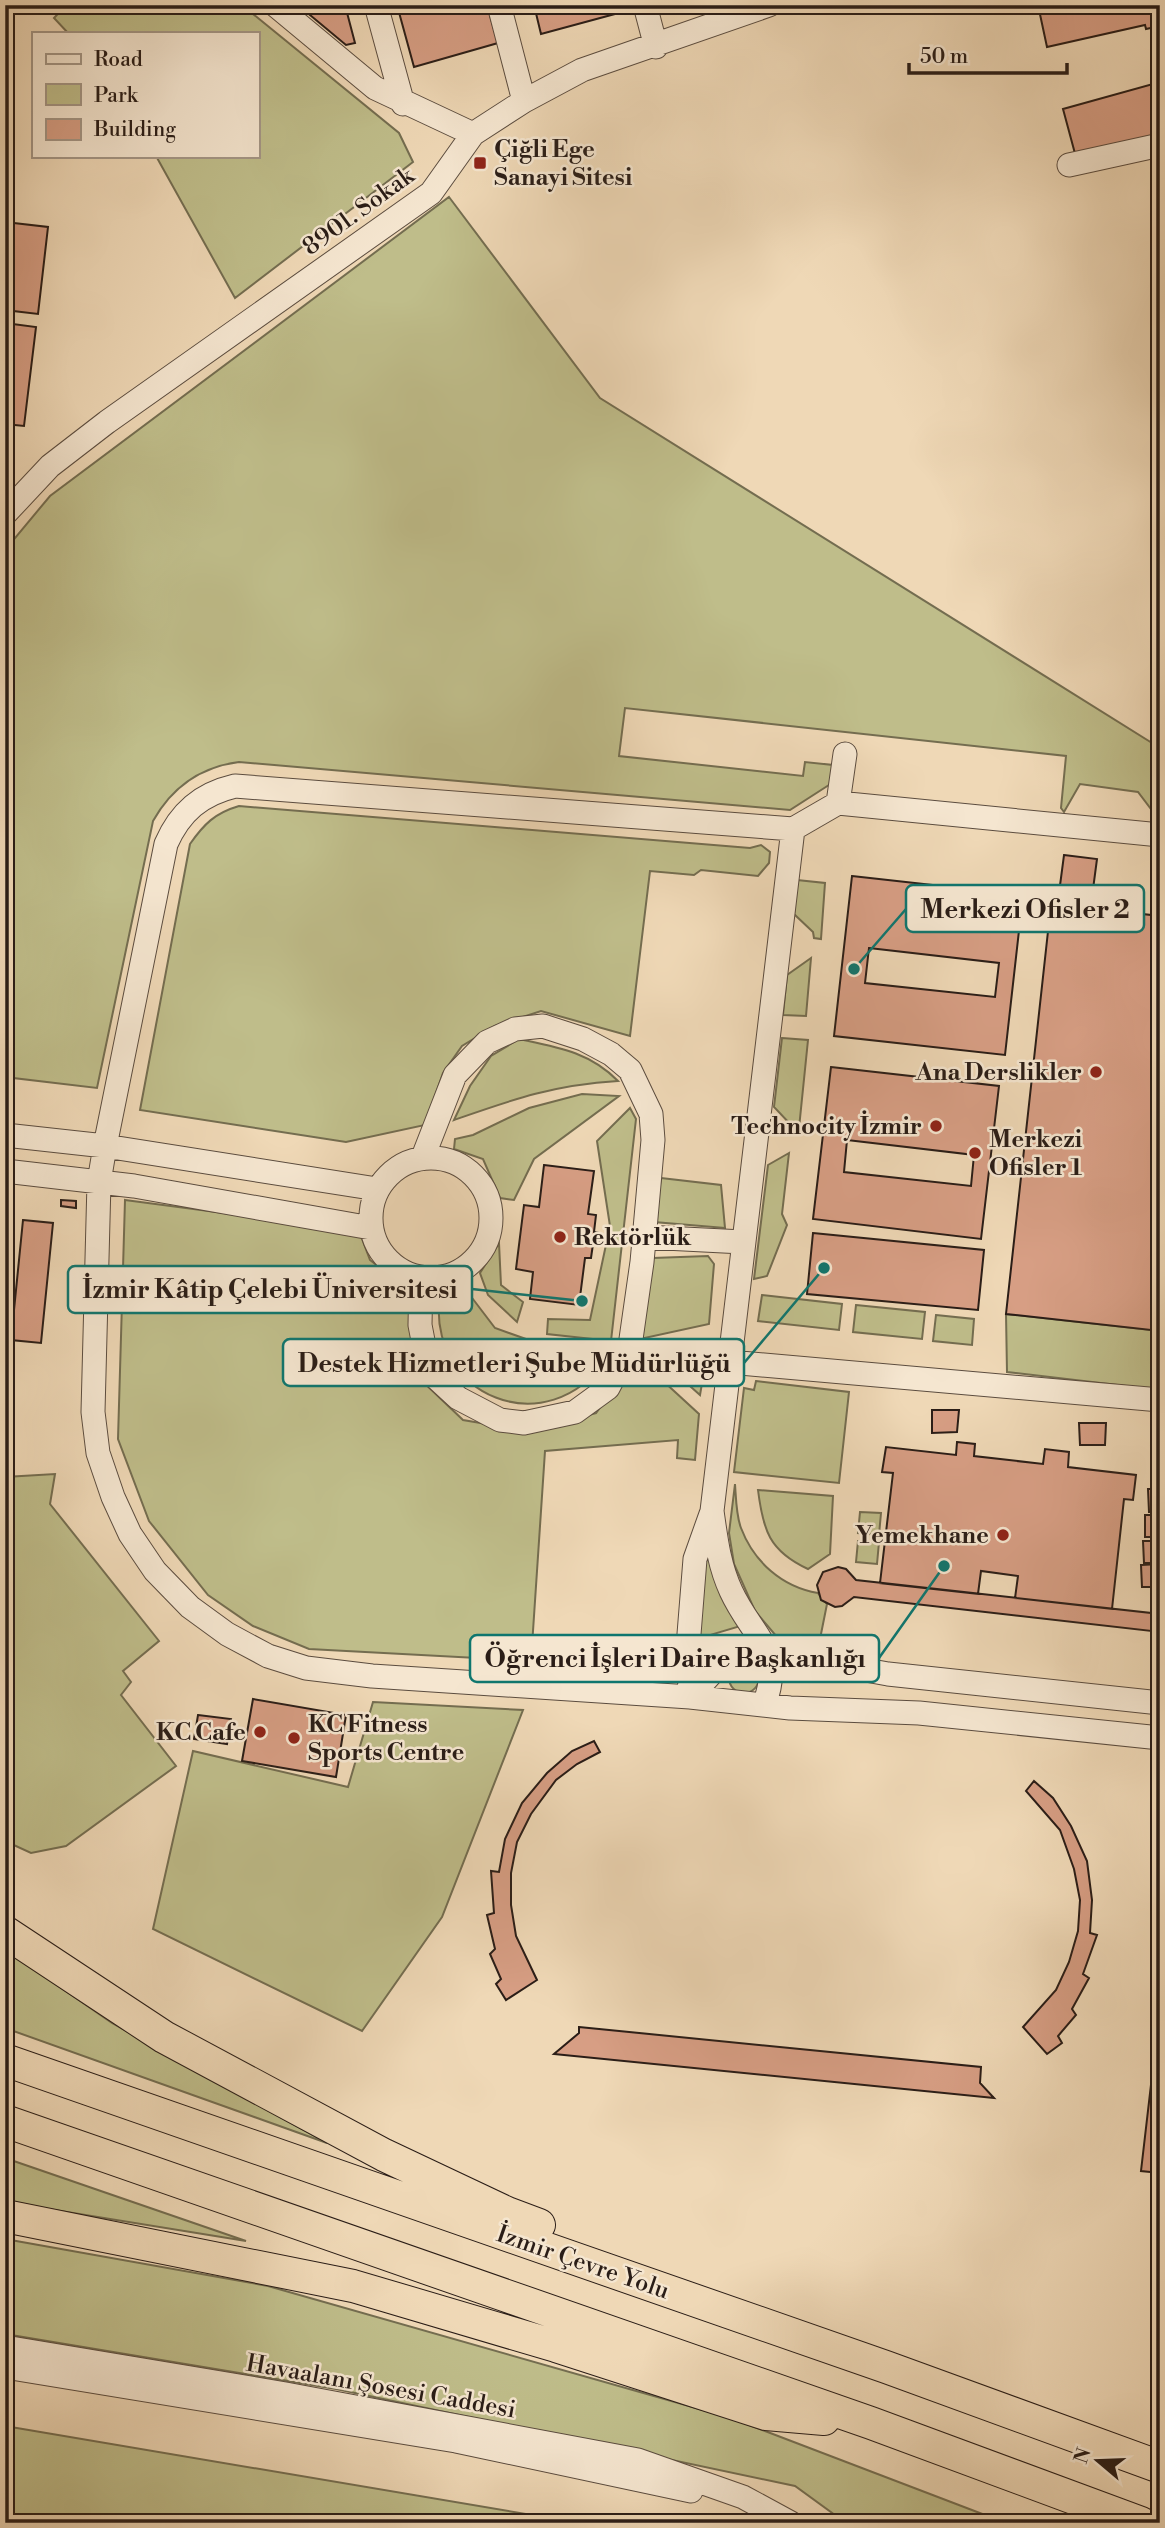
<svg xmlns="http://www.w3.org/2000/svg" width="1165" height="2528" font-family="'Libre Bodoni',serif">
<rect width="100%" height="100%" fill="#efd8b6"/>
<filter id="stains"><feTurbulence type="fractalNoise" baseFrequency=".00286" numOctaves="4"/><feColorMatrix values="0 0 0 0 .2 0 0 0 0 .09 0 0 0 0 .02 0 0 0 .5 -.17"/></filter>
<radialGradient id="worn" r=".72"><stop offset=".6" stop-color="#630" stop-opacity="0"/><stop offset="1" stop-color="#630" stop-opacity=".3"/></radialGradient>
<path fill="#bfbd8a" stroke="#746d50" stroke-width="2" d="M66 5H242L399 133 413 162 235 298 156 156H257V33H68L54 18Z
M449 197 600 398 1160 748V821L1138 792 1080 784 1064 812 1061 808 1066 756 625 708 619 756 803 776 805 762 833 765 832 783 790 810 239 762C200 767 172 787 153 821L97 1088 5 1077V550L50 496Z
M239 806 750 848 761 845 770 852 769 863 758 876 701 870 694 875 650 871 630 1036 541 1011 495 1026 462 1046 443 1073 425 1125 346 1142 140 1110 190 844C204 824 215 813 239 806Z
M797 880 825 883 821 939 814 938 813 932 794 914Z
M811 958 806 1016 783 1015 787 975Z
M782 1038 808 1040 799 1128 793 1127 774 1107Z
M519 1039C557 1047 590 1052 618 1081 553 1085 514 1099 454 1120L470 1086 491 1056Z
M582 1094 619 1096 534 1159 514 1200 500 1198 483 1159 454 1149 455 1139 473 1135 529 1108Z
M630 1108 636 1119 611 1341 547 1334 548 1319 590 1320 610 1226 597 1141Z
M789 1153 782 1214 787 1225 767 1276 754 1279 768 1165Z
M661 1178 721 1185 725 1228 654 1222Z
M125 1200 359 1231 370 1260 405 1288 420 1379 463 1420 527 1431 596 1413 637 1357 699 1414 695 1460 677 1458 678 1440 545 1451 531 1661 309 1649 253 1626 208 1595 149 1521 118 1439Z
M499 1243 501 1285 523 1302 517 1322 488 1295 480 1273Z
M708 1256 714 1264 709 1324 640 1339 653 1258Z
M463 1286 495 1328 557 1350 607 1358C548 1446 425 1397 440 1293Z
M762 1295 842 1304 839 1330 758 1321Z
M856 1305 925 1312 922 1339 853 1332Z
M1006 1314 1160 1331V1390L1007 1372Z
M936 1315 974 1319 972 1345 933 1341Z
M684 1344 707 1354 700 1395 654 1354Z
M756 1381 849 1392 839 1483 734 1472 744 1388 754 1390Z
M55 1474 50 1504 159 1641 123 1671 131 1682 121 1695 176 1766 66 1846 31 1853 5 1841V1477Z
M735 1484C736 1497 736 1515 741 1528 754 1562 782 1587 818 1593L827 1604 818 1649 777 1637 755 1611 734 1564 729 1533Z
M758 1490 833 1496 830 1554 808 1569C769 1551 763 1530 758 1490Z
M860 1512 881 1513 879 1535 858 1533Z
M858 1541 879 1542 877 1564 856 1562Z
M704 1547 744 1625 697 1639Z
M729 1678a15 15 0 1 1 30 0a15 15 0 1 1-30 0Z
M373 1702 523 1710 442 1917 362 2031 153 1929 193 1751 348 1787Z
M5 1949 112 2023 327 2143 5 2028Z
M5 2158 246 2241 5 2202Z
M5 2239 268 2286 731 2418 1006 2523H846L795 2486 336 2389 5 2334Z
M5 2426 579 2523H5Z"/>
<path fill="#d79e84" stroke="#2a1d17" stroke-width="2" fill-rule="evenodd" d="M298 5H345L355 43 346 45Z
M397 5H487L498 43 414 67Z
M534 5H624L626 11 541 34Z
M1038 5H1160V26L1146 29 1145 25 1047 47Z
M1160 82V138L1077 161 1063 109Z
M5 222 48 227 38 314 5 310Z
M5 323 36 327 24 426 5 424Z
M1064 855 1097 859 1092 897 1059 893Z
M852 876 1023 895 1005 1055 834 1036ZM869 948 999 963 995 997 865 983Z
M1051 904 1160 916V1331L1006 1314Z
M831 1067 999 1086 981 1239 813 1219ZM847 1140 974 1155 971 1186 844 1172Z
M544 1165 594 1171 588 1214 596 1215 594 1232 600 1233 598 1245 593 1244 591 1258H585L579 1305 530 1299 533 1272 516 1269 524 1205 539 1207Z
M61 1200 76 1201V1208L61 1206Z
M23 1220 53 1223 41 1343 11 1340Z
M813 1233 984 1250 978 1310 807 1294Z
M932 1410H959L957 1432 932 1433Z
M1079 1423H1106L1105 1445H1080Z
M957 1442 975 1444 974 1456 1043 1464 1045 1449 1069 1452 1068 1467 1136 1475 1133 1500 1124 1499 1112 1609 1015 1598 1018 1576 981 1571 978 1594 880 1583 893 1473 882 1472 886 1447 956 1455Z
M1160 1445V1468H1152L1151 1446Z
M1148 1489H1160V1512H1149Z
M1145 1515H1160V1537H1145Z
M1143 1541H1160V1563H1144Z
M1160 1564V1587H1142L1141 1565Z
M838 1567 846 1569 856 1580 1160 1614V1632L854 1597 842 1606 835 1607 821 1600 817 1585 823 1572Z
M253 1699 346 1715 336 1777 242 1761Z
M198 1715 231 1719 227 1744 194 1739Z
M594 1741 600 1752 577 1764 556 1780 531 1814 517 1842 511 1873V1905L516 1936 537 1980 506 2000 496 1984 501 1979 490 1954 495 1949 487 1915 494 1913 491 1871 499 1872 505 1839 522 1803 547 1773 572 1751Z
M1034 1781 1053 1798 1071 1826 1087 1861 1092 1900 1090 1933 1097 1935 1083 1974 1089 1978 1072 2009 1076 2015 1058 2036 1062 2043 1047 2054 1023 2027 1056 1990 1069 1962 1078 1931 1080 1900 1074 1869 1060 1830 1026 1791Z
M1160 2007V2173L1141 2171Z
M579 2027 981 2067 980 2083 994 2098 554 2054 579 2033Z"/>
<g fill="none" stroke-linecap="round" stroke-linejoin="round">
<defs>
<path id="minor" d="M275 5 375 88 473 134
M376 5 403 104
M499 5 524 101
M645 5 656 47
M1069 165 1160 145
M5 514 50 466 107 422 431 193 473 134 524 101 582 70 769 5
M838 803 845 754
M793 829 838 803 1160 835
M5 1135 105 1146 377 1189
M371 1218a60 60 0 1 1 120 0a60 60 0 1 1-120 0Z
M5 1171 134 1186 371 1228
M645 1237 743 1242
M421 1278 420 1325 425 1351 432 1374 458 1398 500 1420 524 1423 575 1412 608 1388 630 1346 642 1262 653 1140 651 1114 630 1070 611 1054 583 1039 543 1026 515 1029 487 1042 455 1075 423 1157
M729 1362 1160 1400
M690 1697 729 1654 745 1648 888 1674 1160 1703
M690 1697 689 1634 695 1559 711 1514
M764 1705C785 1650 752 1637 731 1591 719 1565 716 1539 712 1511L793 829 235 786C201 794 180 812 166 844L105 1146 99 1182 93 1412 98 1453 113 1497 130 1534 155 1571 190 1607 227 1634 268 1656 306 1668 372 1676 690 1697 790 1708 919 1713 1160 1738
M5 2347 286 2394 638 2460 743 2497 791 2523
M5 2367 456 2441 691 2491"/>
<path id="highway" d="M5 1932 164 2037 384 2155 507 2213 539 2225
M5 2060 886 2367 1160 2467
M5 2121 871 2423 1141 2523
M5 2216 353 2286 556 2346 766 2414 824 2419"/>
</defs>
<use href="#minor" stroke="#5b4c3f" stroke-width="25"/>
<use href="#highway" stroke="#2a1d17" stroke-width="34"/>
<use href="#minor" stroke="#f5e6d0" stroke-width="23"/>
<use href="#highway" stroke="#efd8b6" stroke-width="32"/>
</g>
<g fill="#8f2418" stroke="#f5e6d0" stroke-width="2.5">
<rect x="473" y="156" width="14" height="14" rx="3.5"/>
<circle cx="1096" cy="1072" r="7"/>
<circle cx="936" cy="1126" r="7"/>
<circle cx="975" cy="1153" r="7"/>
<circle cx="560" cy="1237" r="7"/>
<circle cx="1003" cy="1535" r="7"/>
<circle cx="260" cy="1732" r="7"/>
<circle cx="294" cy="1738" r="7"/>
</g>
<g text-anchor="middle" stroke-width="5" stroke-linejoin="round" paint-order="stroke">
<g font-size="24" font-weight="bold" fill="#2a1d17" stroke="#f5e6d0" text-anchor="start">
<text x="494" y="157">Çiğli Ege<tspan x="494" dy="28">Sanayi Sitesi</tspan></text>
<text x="1082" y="1080" text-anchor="end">Ana Derslikler</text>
<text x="922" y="1134" text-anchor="end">Technocity İzmir</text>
<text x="989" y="1147">Merkezi<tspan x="989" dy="28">Ofisler 1</tspan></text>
<text x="574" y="1245">Rektörlük</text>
<text x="989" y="1543" text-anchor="end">Yemekhane</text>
<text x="308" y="1732">KC Fitness<tspan x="308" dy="28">Sports Centre</tspan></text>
<text x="246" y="1740" text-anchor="end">KC Cafe</text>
</g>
<g font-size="24" fill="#2a1d17" stroke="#f5e6d0">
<text transform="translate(358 211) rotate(-36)" y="8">8901. Sokak</text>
<text transform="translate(583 2262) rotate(19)" y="8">İzmir Çevre Yolu</text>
<text transform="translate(381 2386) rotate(10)" y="8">Havaalanı Şosesi Caddesi</text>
</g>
</g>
<path fill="none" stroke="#0f766e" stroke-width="2.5" d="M854 969L906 909M582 1301L472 1289M824 1268L744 1363M944 1566L879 1658"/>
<g fill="#0f766e" stroke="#f5e6d0" stroke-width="2.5">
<circle cx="854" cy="969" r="7"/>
<circle cx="582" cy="1301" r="7"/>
<circle cx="824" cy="1268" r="7"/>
<circle cx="944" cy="1566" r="7"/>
</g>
<g fill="#f5e6d0" stroke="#0f766e" stroke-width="2.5">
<rect x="906" y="885" width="238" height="47" rx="7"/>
<rect x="68" y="1266" width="404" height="47" rx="7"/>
<rect x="283" y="1339" width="461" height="47" rx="7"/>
<rect x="470" y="1635" width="409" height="47" rx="7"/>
</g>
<g font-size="26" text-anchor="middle" font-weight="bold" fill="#2a1d17">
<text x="1025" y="918">Merkezi Ofisler 2</text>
<text x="270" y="1298">İzmir Kâtip Çelebi Üniversitesi</text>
<text x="514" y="1372">Destek Hizmetleri Şube Müdürlüğü</text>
<text x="675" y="1667">Öğrenci İşleri Daire Başkanlığı</text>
</g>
<rect width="1165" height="2528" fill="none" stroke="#efd8b6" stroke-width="28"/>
<rect x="7" y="7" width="1151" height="2514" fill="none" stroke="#2a1d17" stroke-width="3.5"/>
<rect x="14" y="14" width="1137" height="2500" fill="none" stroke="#2a1d17" stroke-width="2"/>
<rect x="32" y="32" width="228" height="126" fill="#f5e6d0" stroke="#a49686" stroke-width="2"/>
<rect x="46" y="54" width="35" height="10" fill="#f5e6d0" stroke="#a49686" stroke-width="2"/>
<text x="94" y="66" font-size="21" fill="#2a1d17">Road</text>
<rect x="46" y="84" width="35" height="21" fill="#bfbd8a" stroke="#a49686" stroke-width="2"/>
<text x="94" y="102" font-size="21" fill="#2a1d17">Park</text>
<rect x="46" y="119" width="35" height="21" fill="#d79e84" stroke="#a49686" stroke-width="2"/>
<text x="94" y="136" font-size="21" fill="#2a1d17">Building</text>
<g transform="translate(1098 2461) rotate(289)" stroke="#f5e6d0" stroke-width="5" paint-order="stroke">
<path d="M0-5L12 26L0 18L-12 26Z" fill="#2a1d17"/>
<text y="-10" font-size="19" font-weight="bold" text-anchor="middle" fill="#2a1d17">N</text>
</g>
<path d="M909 63v10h158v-10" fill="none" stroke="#2a1d17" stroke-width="3.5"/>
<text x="920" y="63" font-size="21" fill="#2a1d17" stroke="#f5e6d0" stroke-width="5" paint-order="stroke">50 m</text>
<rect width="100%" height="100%" filter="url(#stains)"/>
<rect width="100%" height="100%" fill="url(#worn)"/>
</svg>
